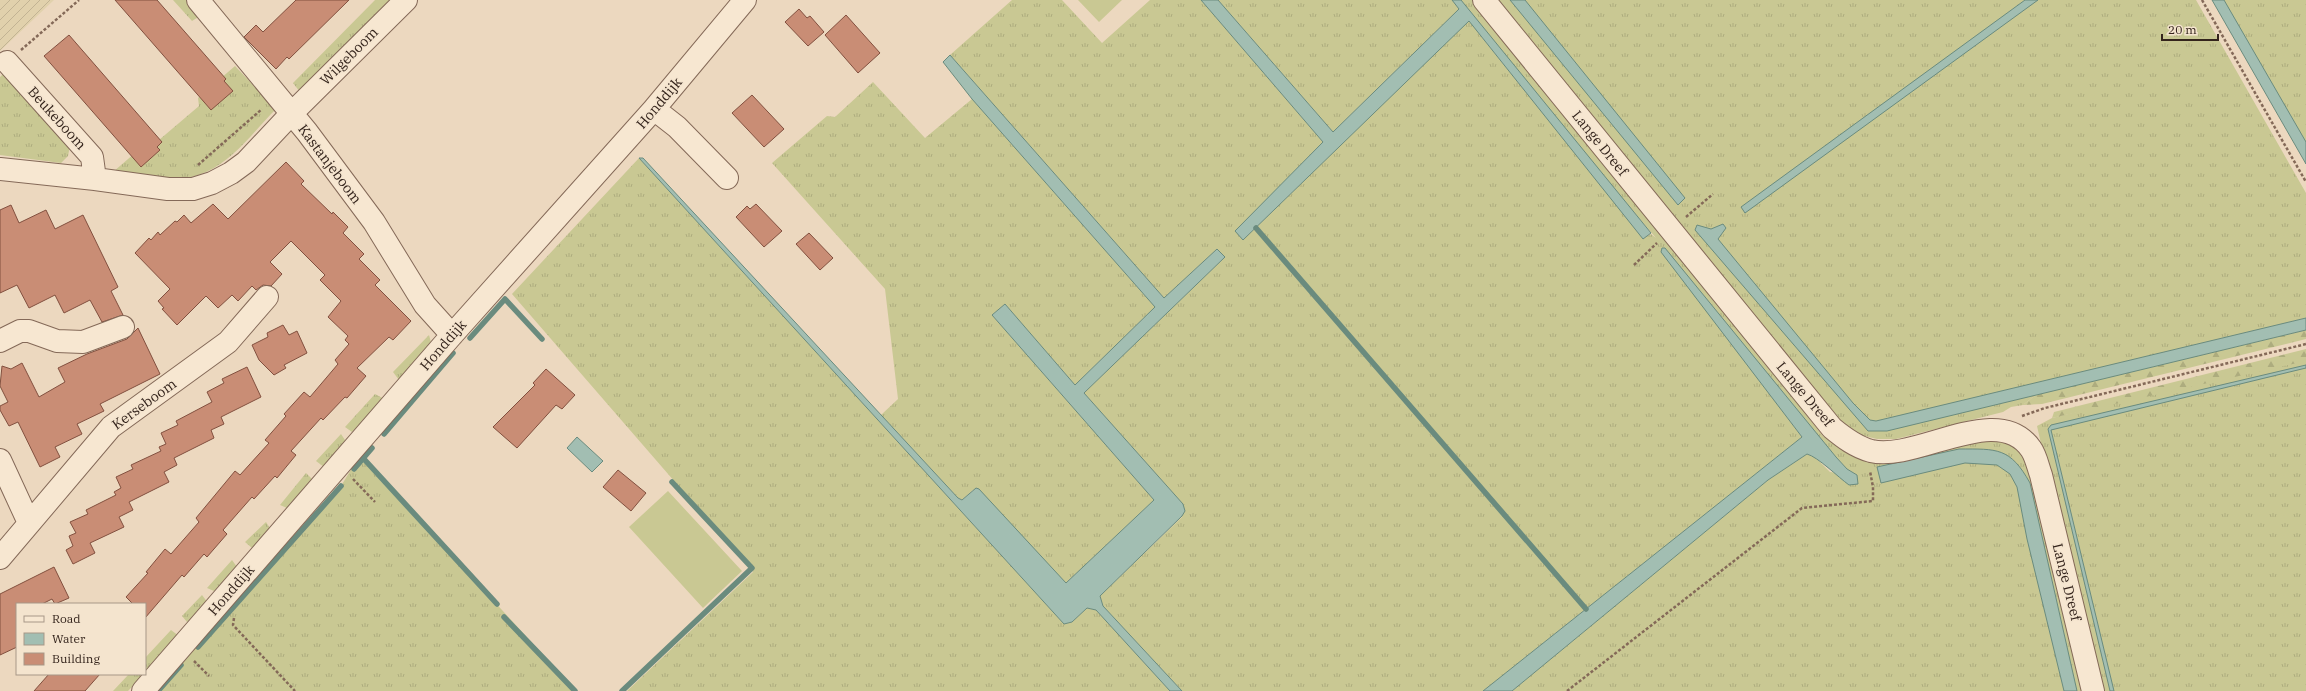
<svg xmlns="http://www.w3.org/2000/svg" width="2306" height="691" font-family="'IBM Plex Serif',serif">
<defs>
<pattern id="farmland-furrows" width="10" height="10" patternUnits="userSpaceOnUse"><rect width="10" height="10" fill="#e1d1ac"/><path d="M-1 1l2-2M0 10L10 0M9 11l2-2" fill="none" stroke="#c2b393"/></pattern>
<pattern id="grass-tufts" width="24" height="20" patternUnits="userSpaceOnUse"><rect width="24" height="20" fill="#c9c893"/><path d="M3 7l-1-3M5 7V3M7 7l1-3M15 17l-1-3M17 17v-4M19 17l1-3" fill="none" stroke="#adac7e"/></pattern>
<pattern id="forest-firs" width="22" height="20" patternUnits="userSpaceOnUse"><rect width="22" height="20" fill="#c9c893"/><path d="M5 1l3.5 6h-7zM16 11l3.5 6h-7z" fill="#adac7e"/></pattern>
</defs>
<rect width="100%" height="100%" fill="#ecd8bf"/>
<path fill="url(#farmland-furrows)" d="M0 0H54L0 51Z"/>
<path fill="url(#grass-tufts)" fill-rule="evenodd" d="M173 0H186L200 16 192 21Z
M375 0H391L300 92 293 83Z
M1012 0H1062L1102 43 1150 0H1201L1323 142 1236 231 1243 240 1469 20 1459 9 1333 132 1218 0H1478L1674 242 1823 436 1846 451 1994 435 2026 450 2084 691H1512L1768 480 1807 454 1814 456 1830 472 1857 475 1847 469 1836 457 1661 250 1802 437 1483 691H1182L1103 606 1100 596 1182 517 1183 504 1084 393 1225 257 1217 249 1164 298 950 55ZM1480 35 1481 34 1656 238 1651 234 1643 238Z
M1490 0H2196L2306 193V318L2051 380 1912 417 2037 394 2023 405 2011 407 2003 412 1896 439H1877L1848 432Z
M2218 0H2306V147Z
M235 66 276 109C255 130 234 160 206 172 178 185 141 178 113 172L150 140H159L199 106 198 98Z
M5 72 70 146 68 156 61 163 0 155V77Z
M873 82 925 138 972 99 1155 307 1075 385 1005 304 992 315 1154 500 1066 583 973 490 962 500 958 498 881 415 898 399 885 289 772 163 827 116 835 117Z
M639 158 1064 624 1072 622 1087 608 1096 610 1170 691H627L753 572 512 294Z
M429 335 432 346 399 380 393 372Z
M2306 355V691H2097L2037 426 2052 418Z
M375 394 386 400 352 432 345 427Z
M341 434 347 443 324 467 316 461Z
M358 458 364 459 576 691H153L178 657 341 486Z
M306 473 314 481 287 508 280 505Z
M266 522 271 530 252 548 245 542Z
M232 560 237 567 214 591 207 588Z
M202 595 208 603 187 622 182 616Z
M171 630 179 636 145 673V658Z
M129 674H144L128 691H113Z"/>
<path fill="url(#forest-firs)" d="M2306 330V339L2042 404 2023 405 2037 394Z
M2306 349V361L2052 418 2054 412Z"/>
<path fill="#c9c893" d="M1078 0H1122L1099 22Z
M668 491 742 571 703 608 629 527Z"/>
<path fill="#a2beb2" stroke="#6a8b7e" d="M1201 0H1218L1333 132 1459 9 1452 0H1461L1651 233 1643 239 1469 21 1243 240 1235 231 1323 142Z
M1510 0H1525L1685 198 1678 205Z
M2025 0H2038L1745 213 1741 207Z
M2212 0H2224L2306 142V164Z
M950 55 1164 298 1217 249 1225 257 1084 393 1183 504 1185 511 1182 516 1100 596 1103 606 1182 691H1170L1096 610 1087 608 1072 622 1064 624 639 158H643L958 498 962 500 976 488 979 489 1066 583 1154 500 992 315 1005 304 1075 385 1155 307 972 99 943 62Z
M1723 224 1726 228 1718 239 1853 403 1870 420 1876 421 2306 318V330L1887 431H1868L1695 230 1697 225 1711 229Z
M1662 248H1665L1836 457 1847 469 1857 475 1858 484 1849 485C1838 477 1818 457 1807 454L1768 480 1512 691H1483L1802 437 1661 252Z
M2306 365V368L2051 430 2114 691H2110L2048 429 2051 425Z
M577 437 603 461 592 472 567 448Z
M1959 449C1997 449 2010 447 2030 483L2077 691H2064L2027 539 2017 487 2010 474 1997 465 1965 463 1881 483 1877 467Z"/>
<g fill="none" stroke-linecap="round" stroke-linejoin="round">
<path stroke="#6a8b7e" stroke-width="5.5" d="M1256 228 1586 609
M470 338 505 299 542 339
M384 434 453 353
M364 459 497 604
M354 469 372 448
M504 617 575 691
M198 647 341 486
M158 691 181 665
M622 691 752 568 672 482"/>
</g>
<path fill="#c98d75" stroke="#82503f" d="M115 0H157L226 79 224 81 233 91 211 110Z
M296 0H349L289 59 287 57 276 69 244 37 256 25 263 32Z
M799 9 807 18 810 16 824 32 808 46 785 22Z
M846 15 880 53 858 73 825 35Z
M69 35 162 142 157 147 160 150 141 167 44 56Z
M752 95 784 129 764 147 732 113Z
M286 162 304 181 301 184 332 214 333 212 348 227 343 233 364 254 359 259 380 280 375 285 411 321 393 340 389 337 357 368 366 376 347 398 345 397 323 420 321 418 291 451 296 455 277 478 275 476 254 499 252 497 223 530 227 534 207 557 204 554 184 577 182 575 145 618V604H133L126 597 148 573 146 572 165 549 171 554 199 522 196 518 235 471 240 475 269 443 265 440 286 416 284 414 304 392 310 397 338 364 335 360 349 344 345 340 348 336 328 317 341 301 320 280 325 275 291 241 270 262 282 274 271 286 263 285 256 290 252 286 238 301 232 295 218 308 206 296 177 325 162 309 164 308 158 301 170 289 135 253 149 238 151 240 158 232 160 235 175 221 177 222 184 215 191 223 213 204 228 219Z
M756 204 782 231 764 247 736 217 747 206 750 209Z
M11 205 19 223 46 210 55 229 83 215 118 287 111 291 123 315 102 322 90 300 64 313 55 295 29 308 17 285 0 293V210Z
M809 233 833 258 820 270 796 244Z
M283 325 289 335 297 331 307 353 284 365 286 368 274 375 259 360 252 345 268 337 267 333Z
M138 328 160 374 100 404 104 411 77 424 82 434 55 447 60 457 40 467 18 422 9 426 0 410V406L8 402 0 386 2 366 11 369 22 363 39 397 65 382 58 368 87 354 127 339Z
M247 367 261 397 221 417 224 424 211 430 214 438 174 458 177 465 164 472 169 482 129 502 133 510 119 517 124 527 90 543 95 553 73 564 66 550 73 546 69 536 76 533 70 522 88 514 86 510 116 495 114 492 121 488 116 477 133 469 131 465 161 451 159 447 166 444 161 433 178 425 176 421 212 402 207 392 224 383 222 379Z
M546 369 575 395 562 409 556 405 517 448 493 427 535 385 533 383Z
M618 470 646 493 631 511 603 487Z
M54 567 69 598 55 604 52 599 42 604H17V647L0 655V594Z
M49 674H100L85 691H34Z"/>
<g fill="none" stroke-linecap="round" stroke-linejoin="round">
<defs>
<path id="minor" d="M198 0 307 132 374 222 425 305 452 335
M1484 0 1832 428C1844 438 1856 447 1871 451 1917 462 1998 400 2031 449 2036 456 2038 467 2041 475L2093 691
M7 62 92 157 95 179
M654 109 677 127 727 178
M0 169 95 179 168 189H193L212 183 231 173 246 162 292 113 406 0
M0 341 20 331H29L57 341 83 342 123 327
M0 460 29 523
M0 558 111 427 228 342 267 297
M143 691 452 335 654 109 745 0"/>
</defs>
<use href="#minor" stroke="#846958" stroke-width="24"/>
<path stroke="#846958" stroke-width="2.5" stroke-dasharray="3 2" stroke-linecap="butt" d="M2202 0 2306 182
M21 50 79 0
M198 165 262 109
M1686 217 1713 194
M1634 265 1657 243
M2022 416 2045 408 2306 344
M353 479 375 502
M234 618 233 625 295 691
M194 661 209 676
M1567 691 1802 508 1873 501V487L1870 471"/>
<use href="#minor" stroke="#f7e7d1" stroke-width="22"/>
</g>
<g text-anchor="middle" stroke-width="3" stroke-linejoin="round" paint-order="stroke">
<g font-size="14" fill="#34241c" stroke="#f4e4ce">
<text transform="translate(349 56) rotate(-45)" y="5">Wilgeboom</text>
<text transform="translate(659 103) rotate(-50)" y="5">Honddijk</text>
<text transform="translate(57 118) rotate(48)" y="5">Beukeboom</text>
<text transform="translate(1600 143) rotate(51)" y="5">Lange Dreef</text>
<text transform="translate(330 164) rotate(53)" y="5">Kastanjeboom</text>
<text transform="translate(443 345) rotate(-49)" y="5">Honddijk</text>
<text transform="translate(1805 394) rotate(50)" y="5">Lange Dreef</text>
<text transform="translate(144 404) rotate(-36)" y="5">Kerseboom</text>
<text transform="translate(2067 582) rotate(76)" y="5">Lange Dreef</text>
<text transform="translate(231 590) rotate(-49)" y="5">Honddijk</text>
</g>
</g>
<rect x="16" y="603" width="130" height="72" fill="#f4e4ce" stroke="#a79787"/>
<rect x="24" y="616" width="20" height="6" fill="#f7e7d1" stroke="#a79787"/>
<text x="52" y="623" font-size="12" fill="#34241c">Road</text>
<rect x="24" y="633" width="20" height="12" fill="#a2beb2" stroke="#a79787"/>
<text x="52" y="643" font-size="12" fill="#34241c">Water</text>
<rect x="24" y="653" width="20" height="12" fill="#c98d75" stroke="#a79787"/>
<text x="52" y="663" font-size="12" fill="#34241c">Building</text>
<path d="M2162 34v6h56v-6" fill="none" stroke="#34241c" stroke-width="2"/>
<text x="2168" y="34" font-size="12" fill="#34241c" stroke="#f4e4ce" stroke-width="3" paint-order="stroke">20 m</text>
</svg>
